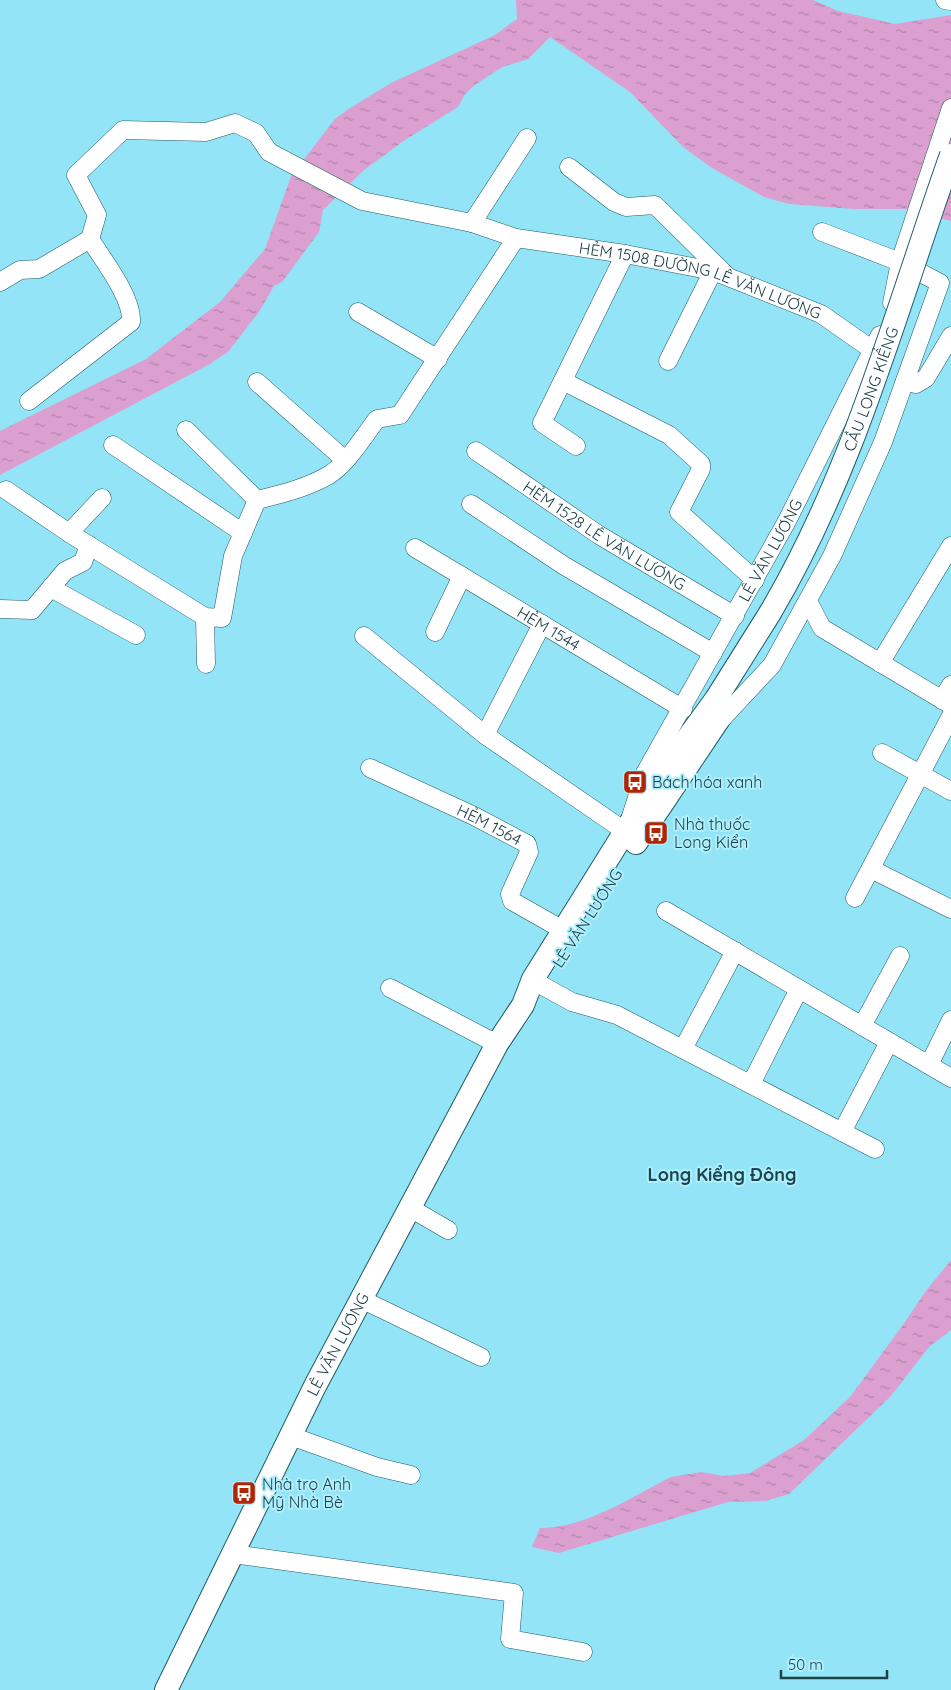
<svg xmlns="http://www.w3.org/2000/svg" width="951" height="1690" font-family="Quicksand,sans-serif">
<defs>
<pattern id="water-ripples" width="26" height="14" patternUnits="userSpaceOnUse" patternTransform="scale(1.25)"><rect width="26" height="14" fill="#dba0d0"/><path d="M2 4q2-2 4 0t4 0M15 11q2-2 4 0t4 0" fill="none" stroke="#b184ab"/></pattern>
</defs>
<rect width="100%" height="100%" fill="#93e4f6"/>
<path fill="url(#water-ripples)" d="M516 0H813L838 11 895 24 951 15V221L906 209H854L789 204 764 197 712 168 683 147 630 92 550 37 528 59 502 67 475 85 465 94 458 107 405 140 364 170 323 210 319 232 282 282 274 286 259 312 228 352 208 365 0 475V431L146 359 220 302 265 249 294 168 305 158 334 120 347 110 391 83 495 35 517 19Z
M951 1260V1330L929 1347 891 1396 789 1494 765 1501 728 1502 559 1553 532 1547 540 1528C586 1528 631 1497 671 1477L701 1472 724 1476 750 1473 804 1440 850 1397 905 1322 925 1292Z"/>
<g fill="none" stroke-linecap="round" stroke-linejoin="round">
<defs>
<g id="minor">
<path d="M945 0 951 1"/>
<path d="M569 167 614 202 626 207 655 205 726 275"/>
<path d="M472 223 527 138"/>
<path id="s1" d="M0 282 20 270 39 269 90 239 97 215 76 175 123 130 206 132 235 123 256 133 269 152 362 201 472 223 516 238 625 254 713 271 821 314 874 351"/>
<path d="M892 303 900 262 951 108"/>
<path d="M358 312 438 359"/>
<path d="M668 361 713 271"/>
<path d="M563 381 669 435 701 464V469L679 512 755 580"/>
<path d="M905 381 916 384 926 378 951 336"/>
<path d="M257 382 345 460"/>
<path d="M29 401 131 322C133 298 103 260 90 239"/>
<path d="M186 430 257 500"/>
<path d="M113 445 243 533"/>
<path d="M576 446 542 423 625 254"/>
<path id="s2" d="M476 451 599 535 735 616"/>
<path d="M6 490 69 533 205 617 222 618 233 556 257 500C281 494 307 488 329 475 348 463 363 437 377 419L400 415 516 238"/>
<path d="M471 504 563 565 713 653"/>
<path d="M69 533 102 498"/>
<path id="s3" d="M415 548 683 709"/>
<path d="M51 588 136 635"/>
<path d="M808 601 822 628 951 705"/>
<path d="M0 609 32 610 65 571 83 562 89 545"/>
<path d="M205 617 206 664"/>
<path d="M435 632 462 576"/>
<path id="s4" d="M364 636 485 735 626 832 645 773 787 521 880 335"/>
<path d="M880 663 951 546"/>
<path d="M942 700 951 685"/>
<path d="M714 727 772 665 832 556 883 442 940 283 900 262 822 232"/>
<path d="M485 735 542 624"/>
<path d="M882 753 951 791"/>
<path id="s5" d="M370 768 474 816 527 844 529 852 510 894 512 901 563 930"/>
<path d="M871 869 951 909"/>
<path d="M855 898 951 716"/>
<path d="M666 911 951 1078"/>
<path d="M543 986 572 1002 617 1015 875 1149"/>
<path d="M390 988 497 1044"/>
<path d="M862 1026 900 956"/>
<path d="M683 1049 735 951"/>
<path d="M929 1065 951 1020"/>
<path d="M751 1084 799 989"/>
<path d="M842 1132 889 1042"/>
<path d="M410 1208 448 1230"/>
<path d="M361 1299 481 1357"/>
<path d="M291 1436 377 1467 411 1475"/>
<path d="M233 1554 514 1593 510 1639 583 1652"/>
</g>
<g id="major">
<path d="M636 843 721 716"/>
<path id="s6" d="M166 1690 315 1386 497 1044 523 1005 533 979 657 780 716 699 770 613"/>
</g>
</defs>
<use href="#minor" stroke="#1c5d69" stroke-width="19"/>
<use href="#major" stroke="#1c5d69" stroke-width="24"/>
<use href="#minor" stroke="#fff" stroke-width="18"/>
<use href="#major" stroke="#fff" stroke-width="22"/>
<defs>
<g id="major-bridge">
<path id="s7" d="M770 613C854 471 896 310 951 155"/>
</g>
</defs>
<use href="#major-bridge" stroke="#1c5d69" stroke-width="24" stroke-linecap="butt"/>
<use href="#major-bridge" stroke="#fff" stroke-width="22"/>
</g>
<defs>
<symbol id="bus-square" viewBox="-11 -11 22 22"><rect x="-9" y="-9" width="18" height="18" rx="4" fill="#b12404" stroke="#afeffd"/><path d="M-5-6H5V4H4V6H2V4H-2V6H-4V4H-5ZM-3.5-4V0h7V-4ZM-3.5 1.2v1.5H-2V1.2ZM2 1.2v1.5H3.5V1.2Z" fill="#fff"/></symbol>
</defs>
<g fill-rule="evenodd">
<use href="#bus-square" x="621" y="768" width="28" height="28"/>
<use href="#bus-square" x="642" y="819" width="28" height="28"/>
<use href="#bus-square" x="230" y="1479" width="28" height="28"/>
</g>
<g text-anchor="middle" stroke-width="4" stroke-linejoin="round" paint-order="stroke">
<g font-size="16" fill="#1e4047" stroke="#afeffd">
<text dy="6" stroke="none"><textPath href="#s1" startOffset="850">HẺM 1508 ĐƯỜNG LÊ VĂN LƯƠNG</textPath></text>
<text dy="6" stroke="none"><textPath href="#s7" startOffset="246">CẦU LONG KIỂNG</textPath></text>
<text dy="6" stroke="none"><textPath href="#s2" startOffset="154">HẺM 1528 LÊ VĂN LƯƠNG</textPath></text>
<text dy="6" stroke="none"><textPath href="#s4" startOffset="645">LÊ VĂN LƯƠNG</textPath></text>
<text dy="6" stroke="none"><textPath href="#s3" startOffset="156">HẺM 1544</textPath></text>
<text dy="6" stroke="none"><textPath href="#s5" startOffset="132">HẺM 1564</textPath></text>
<text transform="translate(587 918) rotate(-57)" y="6">LÊ VĂN LƯƠNG</text>
<text dy="6" stroke="none"><textPath href="#s6" startOffset="386">LÊ VĂN LƯƠNG</textPath></text>
</g>
<g font-size="16" fill="#1e4047" stroke="#afeffd" text-anchor="start">
<text x="652" y="788">Bách hóa xanh</text>
<text x="674" y="830">Nhà thuốc<tspan x="674" dy="18">Long Kiển</tspan></text>
<text x="262" y="1490">Nhà trọ Anh<tspan x="262" dy="18">Mỹ Nhà Bè</tspan></text>
</g>
<g font-size="18" font-weight="bold" fill="#1b464f" stroke="#afeffd">
<text x="722" y="1181">Long Kiểng Đông</text>
</g>
</g>
<path d="M781 1670v8h106v-8" fill="none" stroke="#1e4047" stroke-width="2.5"/>
<text x="788" y="1670" font-size="15" fill="#1e4047" stroke="#afeffd" stroke-width="4" paint-order="stroke">50 m</text>
</svg>
